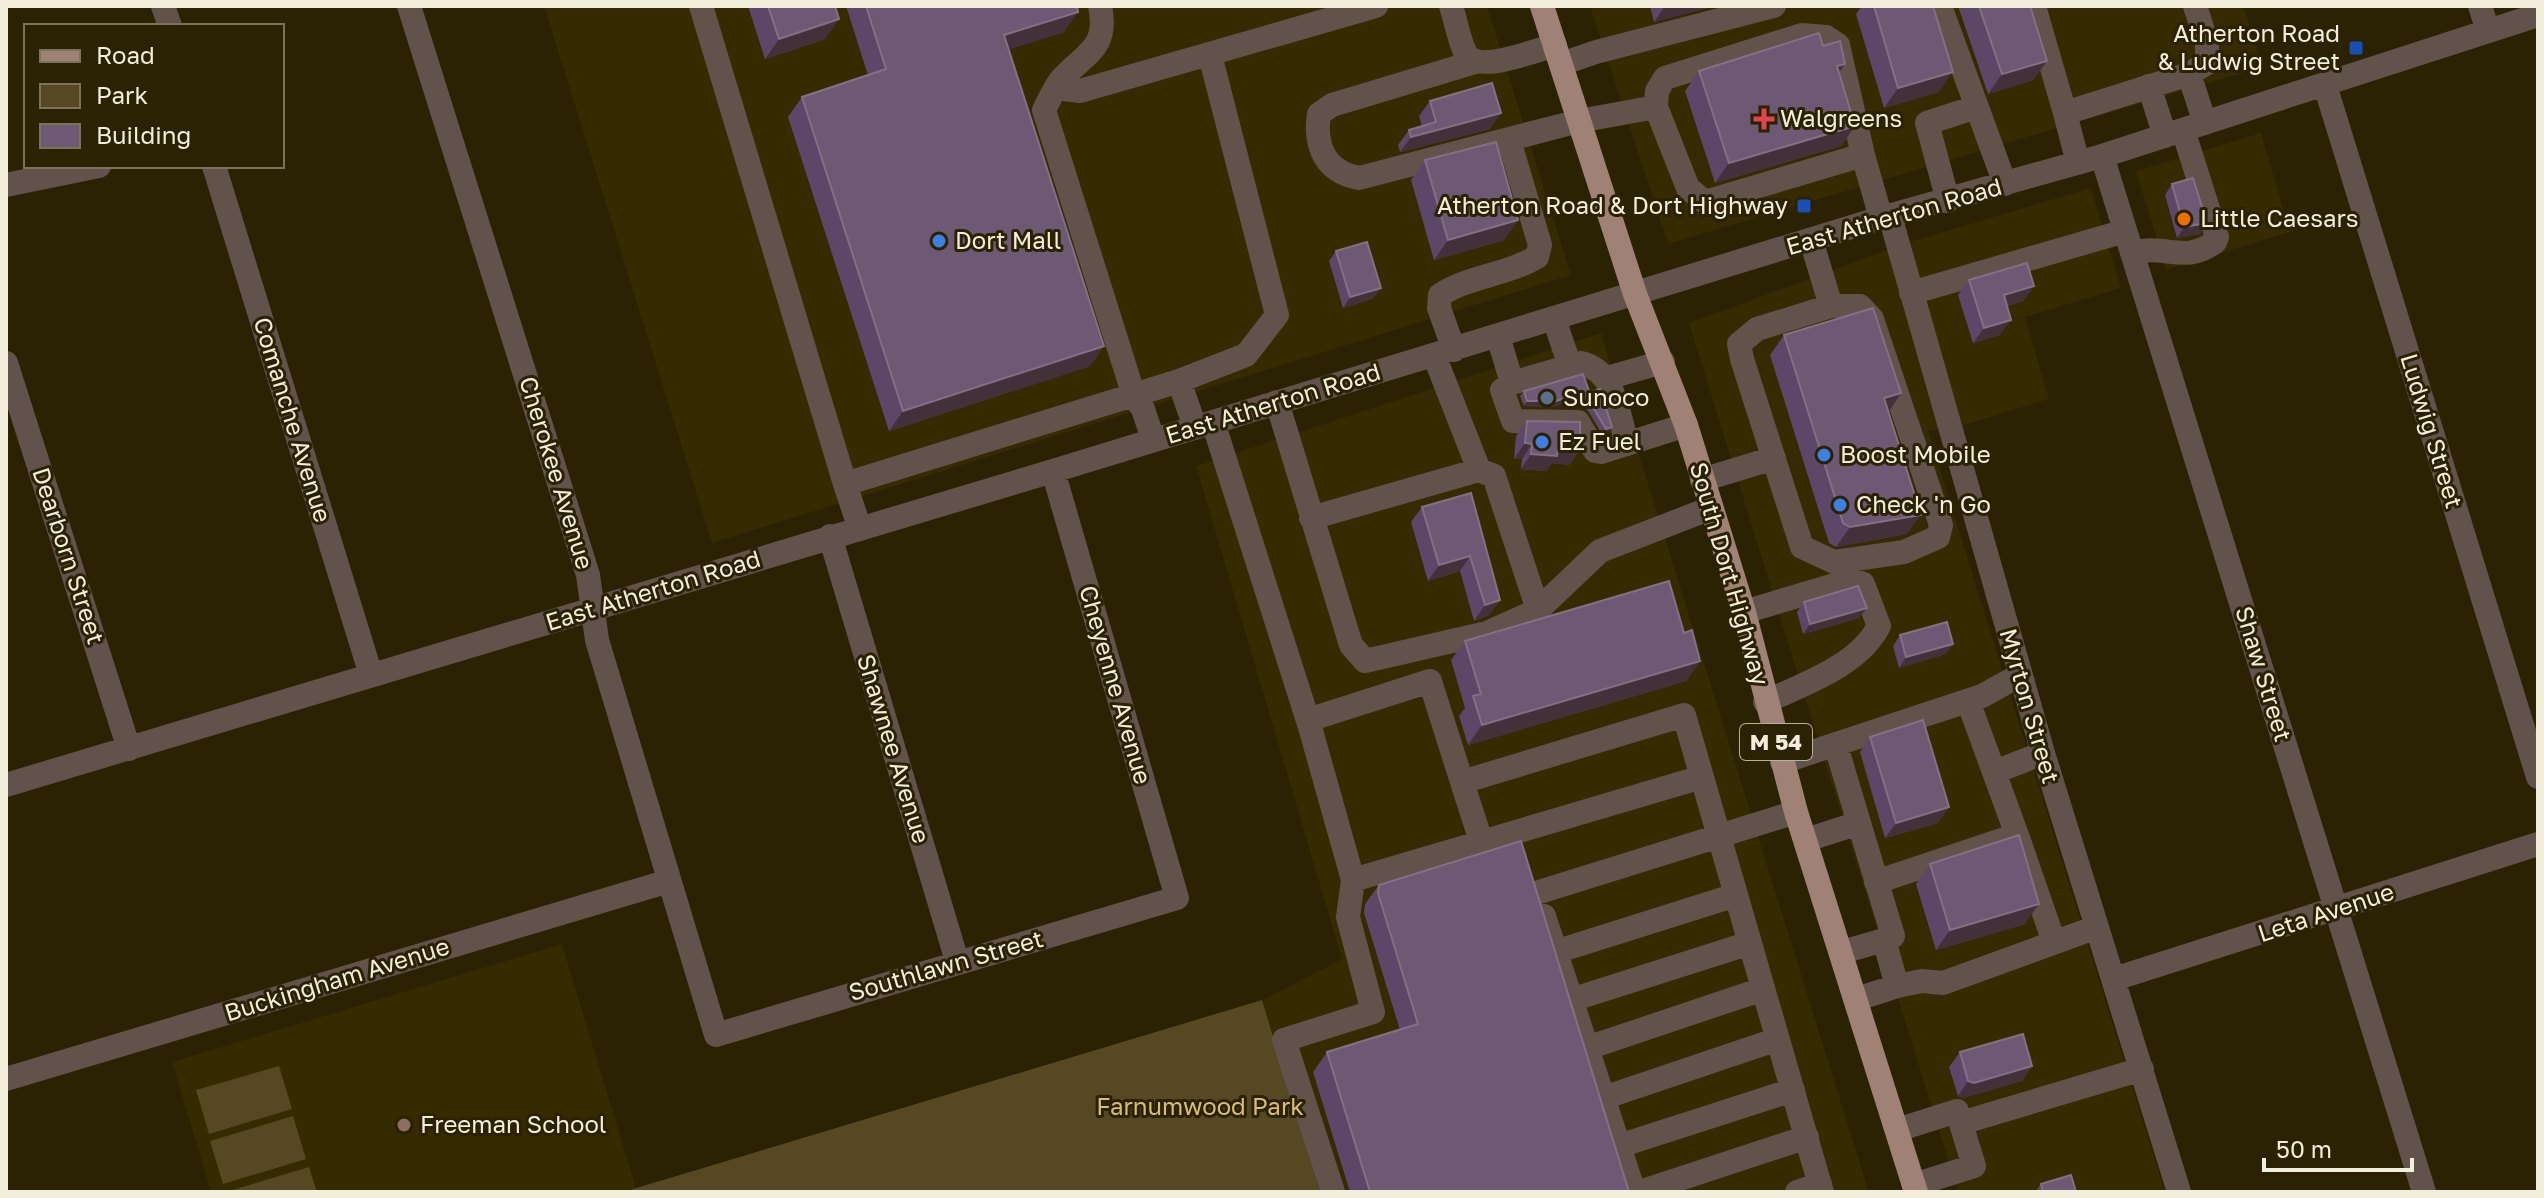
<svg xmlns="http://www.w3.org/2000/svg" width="2544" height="1198" font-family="'Golos Text',sans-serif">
<rect width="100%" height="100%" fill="#2b2103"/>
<path fill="#362a01" d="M544 6H1487L1571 275 712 543Z
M1590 6H2243L2263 67 1668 244Z
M2261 133 2290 232 2166 270 2136 171Z
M2091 188 2121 288 2025 317 2049 399 1964 425 1928 431 2165 1192H1958L1689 323 1909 242Z
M1601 333 1869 1192H1320L1262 1000 1342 959 1196 466Z
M562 944 636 1188 623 1192H211L172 1062Z"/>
<path fill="#554822" d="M1262 1000 1320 1192H623Z
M279 1066 292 1109 209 1134 196 1090Z
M293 1116 306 1159 223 1184 210 1141Z
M309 1167 317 1192H226Z"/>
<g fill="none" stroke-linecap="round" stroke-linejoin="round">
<path stroke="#61524c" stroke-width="24" d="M163 6 170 26
M409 6 588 575 597 640 716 1035 1177 898 1053 471
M701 6 845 484 1179 381 1195 427
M1100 6C1109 50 1084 53 1060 81 1054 89 1049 100 1044 110L1134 396 1143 409 1153 439
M1451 6C1456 21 1459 41 1466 54 1479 74 1536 50 1555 45
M1940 6 2005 184
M2034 6 2065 113
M2480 6 2488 31
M1475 62 1332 105 1319 114C1314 147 1326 172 1359 178L1579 121 1656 107 1688 188 1705 202 1863 155 1838 45 1826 37 1802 35 1665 78 1657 91 1656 107
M1561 64 1596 52 1774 6
M2189 74 2207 63V43L2195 6
M2325 85 2538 777
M2149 86 2165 136
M1056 88 1080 91 1376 6
M1863 155 1881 218
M2102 156 2424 1192
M2078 163 2065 113 2189 74 2205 123
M214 166 371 675
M6 185 99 166
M1948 201 1927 123 1976 107
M1890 216 2043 753 2179 1192
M1811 240 1831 306 1757 329 1739 344 1742 359 1802 547 1834 562 1904 552 1938 537 1941 525 1872 319 1860 306H1831
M2132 253C2165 243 2184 265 2215 242L2217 237 2183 130
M1911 293 2125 231
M1554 319 1570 366
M1498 336 1512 383
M1454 350 1439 308 1440 295C1469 276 1507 275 1537 257L1540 245 1509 140
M1434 355 1479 470
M6 363 129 749
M1607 378 1663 362
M1179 381 1246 355 1277 315 1210 55
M1277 402 1351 645 1365 661 1487 633 1538 610 1600 551 1711 508
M1213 422 1310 727 1353 880 1702 777
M1627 444C1618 414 1616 371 1581 363L1512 383 1502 390 1513 421 1578 422 1595 451 1601 452 1686 425
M1702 480 1774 458
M845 484 860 529
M1311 518 1479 470 1494 476 1538 610
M830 536 957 961
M1744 612 1851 580 1863 584 1879 626C1858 666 1804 684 1765 702
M1308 720 1430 681 1462 782
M1836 746 1859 823
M1782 762 1982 696 2020 675
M1995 772 2043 753
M6 785 1053 471 1881 218 2102 156 2538 15
M2017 835 2054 942
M1806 840 1859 823 1893 936 1884 940
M1482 844 1462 782 1684 715 1822 1192
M1876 882 2017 835 1968 701
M1536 893 1796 812
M1544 916 1634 1192
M1555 952 1736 895
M1842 952 1884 940 1897 986 1857 999
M2114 979 2538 844
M1897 986 1922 981 1943 983 2097 927
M1571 1000 1750 943
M1587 1048 1763 989
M6 1079 669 881
M1603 1098 1778 1039
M1961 1123 2142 1069
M1897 1130 1957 1111 1974 1166 1914 1185
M1619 1146 1793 1090
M1333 1192 1284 1040 1373 1012 1348 917 1353 880
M1640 1192 1807 1137
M1797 1192 1820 1184"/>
<path stroke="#9f8275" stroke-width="24" d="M1542 6 1635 294 1686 425 1744 612 1796 812 1916 1192"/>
</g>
<path fill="#5c4768" d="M748 6H835L825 39 765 59Z
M846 6H1077L1064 32 1009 49 1104 346 1090 366 889 431 788 117 802 97 868 75Z
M1650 6H1714L1654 22Z
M1862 6H1933L1939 92 1884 108 1856 14Z
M1958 6H2030L2047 61 2033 80 1988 94Z
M1823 46 1845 64 1839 73 1855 126 1841 146 1715 183 1685 91 1699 71Z
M1430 101 1490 129 1400 152 1398 145 1409 130 1422 126 1419 116Z
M1425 160 1518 220 1504 240 1434 260 1411 180Z
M2172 184 2200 234 2177 238 2165 195Z
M1336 251 1374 298 1343 308 1329 261Z
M1969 280 2034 286 2023 301 2007 306 2000 335 1973 343 1958 295Z
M1784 335 1901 393 1888 411 1907 534 1836 547 1829 543 1770 355Z
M1524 391H1589L1587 393 1612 427 1608 432 1602 434 1581 399 1583 397 1552 407 1524 406 1520 396Z
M1527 421 1580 450 1569 465 1552 463 1546 471 1521 469 1522 459H1514L1516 436Z
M1471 493 1500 600 1489 615 1474 621 1460 571 1428 581 1411 522 1422 507Z
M1804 602 1867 608 1859 618 1803 634 1797 612Z
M1684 633 1700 661 1686 681 1468 745 1459 716 1465 708 1451 660 1465 641Z
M1900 635 1953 644 1946 654 1899 668 1893 646Z
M1870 737 1949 807 1938 823 1885 838 1860 752Z
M1930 864 2025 924 1936 950 1916 884Z
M1379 885 1629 1192H1350L1313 1072 1327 1052 1400 1030 1364 913 1365 904Z
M1960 1052 2032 1066 2022 1081 1963 1098 1958 1096 1949 1067Z
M2041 1184 2076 1192H2035Z"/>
<path fill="#42313a" d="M1665 6H1714L1654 22Z
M1078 12 1064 32 990 55 1004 35Z
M839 19 825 39 765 59 779 39Z
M2047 61 2033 80 1988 94 2002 74Z
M1845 64 1831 84 1837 66Z
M1953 72 1939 92 1884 108 1898 88Z
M1501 113 1490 129 1400 152 1411 137Z
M1855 126 1841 146 1715 183 1729 163Z
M1518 220 1504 240 1434 260 1448 240Z
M2207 223 2200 234 2177 238 2184 227Z
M2034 286 2023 301 1993 310 2004 295Z
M1381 288 1374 298 1343 308 1350 297Z
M2011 320 2000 335 1973 343 1984 328Z
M1104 346 1090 366 889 431 903 411Z
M1589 391 1583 397 1552 407 1524 406 1527 401Z
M1901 393 1888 413 1884 398Z
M1612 427 1608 432 1602 434 1606 429Z
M1525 443 1532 444 1522 459H1514Z
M1558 448 1580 450 1569 465 1552 463 1546 471 1521 469 1531 454Z
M1921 515 1907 534 1836 547 1850 527Z
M1470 556 1460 571 1428 581 1439 565Z
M1500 600 1489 615 1474 621 1485 605Z
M1867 608 1859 618 1803 634 1810 624Z
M1953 644 1946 654 1899 668 1906 657Z
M1700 661 1686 681 1468 745 1482 725Z
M1949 807 1938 823 1885 838 1896 823Z
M2039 904 2025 924 1936 950 1950 930Z
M2032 1066 2022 1081 1963 1098 1958 1096 1968 1081Z"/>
<path fill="#6d5974" stroke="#827084" stroke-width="2" d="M768 6H835L839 19 779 39Z
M866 6H1077L1078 12 1004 35 1104 346 903 411 802 97 886 69Z
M1874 6H1933L1953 72 1898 88Z
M1979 6H2030L2047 61 2002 74Z
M1819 33 1823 46 1840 41 1845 64 1837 66 1855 126 1729 163 1699 71Z
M1492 83 1501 113 1411 137 1409 130 1436 122 1430 101Z
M1496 142 1518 220 1448 240 1425 160Z
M2193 178 2207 223 2184 227 2172 184Z
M1367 242 1381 288 1350 297 1336 251Z
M2027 263 2034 286 2004 295 2011 320 1984 328 1969 280Z
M1873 308 1901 393 1884 398 1921 515 1850 527 1843 523 1784 335Z
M1583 374 1589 391 1556 401H1527L1524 391Z
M1600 389 1612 427 1606 429 1585 394Z
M1527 421 1580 422V450L1558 448 1557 456 1531 454 1532 444 1525 443Z
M1471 493 1500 600 1485 605 1470 556 1439 565 1422 507Z
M1669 581 1684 633 1692 630 1700 661 1482 725 1473 696 1481 694 1465 641Z
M1858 586 1867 608 1810 624 1804 602Z
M1947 622 1953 644 1906 657 1900 635Z
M1923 720 1949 807 1896 823 1870 737Z
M2019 835 2039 904 1950 930 1930 864Z
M1521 841 1629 1192H1370L1327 1052 1418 1024 1378 893 1379 885Z
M2023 1034 2032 1066 1974 1083 1968 1081 1960 1052Z
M2071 1175 2076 1192H2043L2041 1184Z"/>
<g fill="#1a4fb4" stroke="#2b2103" stroke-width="3">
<rect x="2348" y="40" width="16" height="16" rx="4"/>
<rect x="1796" y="198" width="16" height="16" rx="4"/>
</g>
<path fill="#e0444e" stroke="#2b2103" stroke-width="3" d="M1760 107h8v8h8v8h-8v8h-8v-8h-8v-8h8z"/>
<circle fill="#e8710a" stroke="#2b2103" stroke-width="3" cx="2184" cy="219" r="8"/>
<g fill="#3f7fe0" stroke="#2b2103" stroke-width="3">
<circle cx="939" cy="241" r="8"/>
<circle cx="1542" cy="442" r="8"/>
<circle cx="1824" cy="455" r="8"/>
<circle cx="1840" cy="505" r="8"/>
</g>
<circle fill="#5c6f8a" stroke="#2b2103" stroke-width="3" cx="1547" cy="398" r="8"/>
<circle fill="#8d6e63" stroke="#2b2103" stroke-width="3" cx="404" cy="1125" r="8"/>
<g text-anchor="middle" stroke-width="6" stroke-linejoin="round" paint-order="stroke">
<rect fill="#2b2103" stroke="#b7b09a" stroke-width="2" x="1740" y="724" width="72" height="36" rx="6"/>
<g font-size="22" font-weight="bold" fill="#f3eddb">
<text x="1776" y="750">M 54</text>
</g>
<g font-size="24" fill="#f3eddb" stroke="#2b2103" text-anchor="start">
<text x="2340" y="42" text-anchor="end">Atherton Road<tspan x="2340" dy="28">&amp; Ludwig Street</tspan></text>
<text x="1780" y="127">Walgreens</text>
<text x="1788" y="214" text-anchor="end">Atherton Road &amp; Dort Highway</text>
<text x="2200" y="227">Little Caesars</text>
<text x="955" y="249">Dort Mall</text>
<text x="1563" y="406">Sunoco</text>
<text x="1558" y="450">Ez Fuel</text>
<text x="1840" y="463">Boost Mobile</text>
<text x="1856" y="513">Check 'n Go</text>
<text x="420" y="1133">Freeman School</text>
</g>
<g font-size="24" fill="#f3eddb" stroke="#2b2103">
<text transform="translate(1894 217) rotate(-16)" y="8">East Atherton Road</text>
<text transform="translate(1273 404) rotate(-17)" y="8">East Atherton Road</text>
<text transform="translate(292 420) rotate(73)" y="8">Comanche Avenue</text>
<text transform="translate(2431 431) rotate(73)" y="8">Ludwig Street</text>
<text transform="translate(556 473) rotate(73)" y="8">Cherokee Avenue</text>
<text transform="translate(68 556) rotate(72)" y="8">Dearborn Street</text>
<text transform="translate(1729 574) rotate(74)" y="8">South Dort Highway</text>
<text transform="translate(653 591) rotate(-17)" y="8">East Atherton Road</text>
<text transform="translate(2263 674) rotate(73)" y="8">Shaw Street</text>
<text transform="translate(1115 685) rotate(74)" y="8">Cheyenne Avenue</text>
<text transform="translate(2029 706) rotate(74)" y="8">Myrton Street</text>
<text transform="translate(893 749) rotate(73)" y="8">Shawnee Avenue</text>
<text transform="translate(2326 913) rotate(-18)" y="8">Leta Avenue</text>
<text transform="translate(946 966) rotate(-16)" y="8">Southlawn Street</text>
<text transform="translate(337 980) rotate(-17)" y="8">Buckingham Avenue</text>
</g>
<g font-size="24" fill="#d7be77" stroke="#2b2103">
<text x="1200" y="1115">Farnumwood Park</text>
</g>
</g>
<rect width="2544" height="1198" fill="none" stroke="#f3eddb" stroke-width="16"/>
<rect x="24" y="24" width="260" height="144" fill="#2b2103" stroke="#7b7359" stroke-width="2"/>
<rect x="40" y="50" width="40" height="12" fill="#9f8275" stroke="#7b7359" stroke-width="2"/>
<text x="96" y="64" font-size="24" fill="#f3eddb">Road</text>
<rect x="40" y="84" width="40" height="24" fill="#554822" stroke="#7b7359" stroke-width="2"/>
<text x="96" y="104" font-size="24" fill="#f3eddb">Park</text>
<rect x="40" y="124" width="40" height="24" fill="#6d5974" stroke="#7b7359" stroke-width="2"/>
<text x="96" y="144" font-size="24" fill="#f3eddb">Building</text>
<path d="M2264 1158v12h148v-12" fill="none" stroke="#f3eddb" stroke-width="4"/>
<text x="2276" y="1158" font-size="24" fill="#f3eddb" stroke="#2b2103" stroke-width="6" paint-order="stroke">50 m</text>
</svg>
